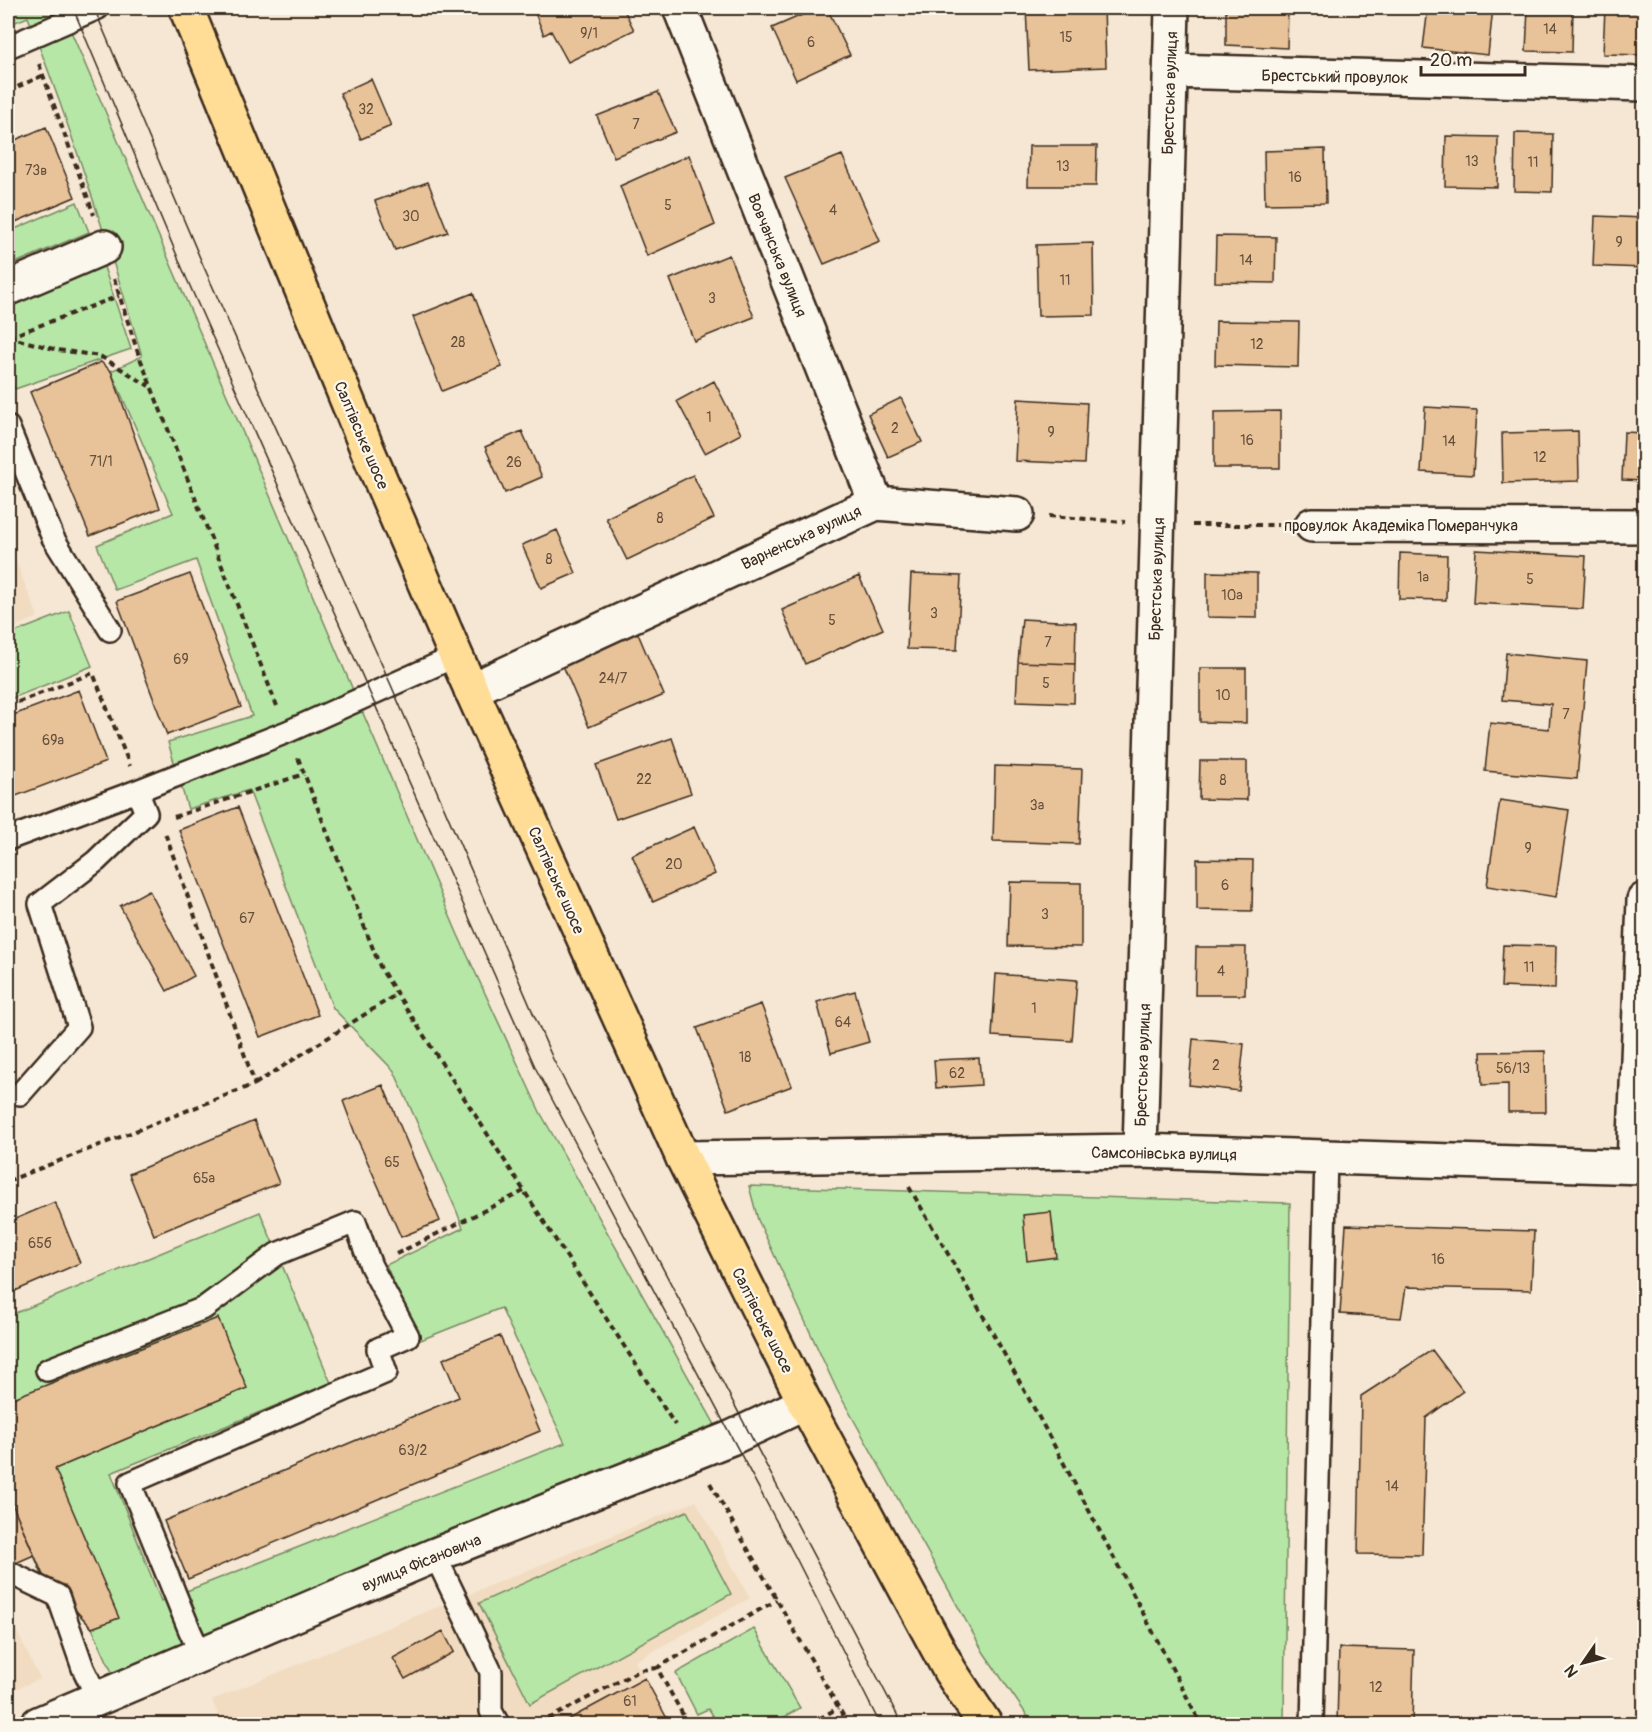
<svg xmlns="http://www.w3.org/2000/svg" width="1652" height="1732" font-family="Pangolin,sans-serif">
<rect width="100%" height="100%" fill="#f5e7d3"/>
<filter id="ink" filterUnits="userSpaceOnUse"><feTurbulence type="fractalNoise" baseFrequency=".0167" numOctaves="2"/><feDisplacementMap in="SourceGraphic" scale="12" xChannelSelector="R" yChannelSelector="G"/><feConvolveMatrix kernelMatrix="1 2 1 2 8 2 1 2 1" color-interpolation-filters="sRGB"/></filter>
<g filter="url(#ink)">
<path fill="#f1dcc1" d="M8 542 38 617 8 630Z
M696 1501 750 1598 635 1661 670 1724H222L212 1700Z
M8 1613 40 1679 8 1692Z"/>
<path fill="#b6e7a7" stroke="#788862" stroke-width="1.5" d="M8 8H61L458 935 540 1112 719 1432 116 1681 92 1628 42 1575 8 1494V1316L260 1212 331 1383 111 1473 161 1601 565 1443 501 1308 418 1341 386 1265 463 1228 457 1212 394 1071 333 1008 249 790 188 809 168 742 252 716 196 560 115 590 97 545 173 513 111 371 142 356C108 242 71 128 28 17L8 25Z
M77 202 89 232 8 266V232Z
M100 255 131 349 15 389 8 374V296Z
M69 611 92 666 8 700V635Z
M749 1186 1290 1203 1284 1724H1033L984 1653 837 1390 758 1220Z
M687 1511 731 1594 530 1704 479 1603Z
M754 1629 800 1708 773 1724H717L708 1709 697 1714 676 1673Z"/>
<path fill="#e8c298" stroke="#3b2a1e" stroke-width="1.5" d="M533 8H623L634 30 568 62 551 31 544 35Z
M818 8H827L850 55 796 80 772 28Z
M1026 8H1104L1106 67 1029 70Z
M1226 8H1288L1287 48 1226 45Z
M1428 8H1493L1488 55 1423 48Z
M1528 8H1573L1572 52 1526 51Z
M1605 8H1644V55L1603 54Z
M371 79 391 126 361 139 340 93Z
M658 92 676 132 614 157 597 116Z
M46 127 75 197 8 225V143Z
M1515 133 1553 134 1552 192 1514 191Z
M1446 136 1498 137 1497 187 1445 186Z
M1029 146H1097L1096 186H1028Z
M1325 149 1326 203 1265 204 1264 151Z
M689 155 715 225 647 256 620 186Z
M842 155 880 241 824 264 785 178Z
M428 182 448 232 395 250 375 201Z
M1595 216 1644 218V268L1593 266Z
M1216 236 1276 237 1275 283 1215 282Z
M1093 243 1094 315 1038 316 1036 245Z
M729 255 754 317 694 341 670 279Z
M473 293 502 367 442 391 413 317Z
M1216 321 1299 322 1298 367 1215 365Z
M101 362 111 371 160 508 90 536 30 392Z
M714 381 741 434 705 453 677 401Z
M901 398 922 442 888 457 868 414Z
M1018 399 1087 403 1084 464 1015 461Z
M1425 407 1477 410 1473 475 1421 472Z
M1280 411V468H1214V412Z
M522 431 542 477 505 493 485 447Z
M1578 431 1579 481 1503 483 1502 433Z
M1624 432 1644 433V481L1622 480Z
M693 475 714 518 627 560 606 518Z
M557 530 576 573 541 588 522 545Z
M1476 550 1586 556 1583 609 1473 603Z
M1400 553 1447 555 1446 600 1399 599Z
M1207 572 1257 573V618L1207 617Z
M190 574 241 707 167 735 117 601Z
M911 574 961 576 957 650 907 649Z
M859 576 883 629 805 664 782 610Z
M1022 619 1076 622 1075 664 1018 662Z
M636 629 664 695 589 727 561 661Z
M1506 653 1587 661 1577 779 1485 771 1490 723 1549 729 1551 704 1502 700Z
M1018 662 1075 664 1074 703 1016 701Z
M1200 668H1246V723L1200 722Z
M79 690 106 762 8 799V717Z
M672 738 691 793 616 819 596 765Z
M1200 761H1247V800L1199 799Z
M995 766 1082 769 1079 844 993 841Z
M1500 800 1569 810 1556 897 1487 886Z
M238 807 318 1015 260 1037 179 830Z
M694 827 715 874 653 902 632 855Z
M1197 859 1253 860 1252 911 1197 910Z
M1010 882 1081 883V947L1008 946Z
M149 890 194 976 167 991 120 906Z
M1503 945 1556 946 1555 989 1501 987Z
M1196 947H1246L1245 995H1195Z
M996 974 1077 980 1072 1041 992 1036Z
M855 991 869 1042 831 1053 817 1002Z
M761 1004 792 1086 728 1110 697 1028Z
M1193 1039 1244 1044 1239 1091 1189 1085Z
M1545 1051 1546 1112H1508V1084L1482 1085 1481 1052Z
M979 1058 981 1085 936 1088 934 1060Z
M383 1085 440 1221 401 1237 356 1136 343 1101Z
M254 1121 279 1183 154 1235 129 1174Z
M55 1202 80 1263 8 1294V1222Z
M1051 1212 1056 1257 1027 1261 1023 1215Z
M1346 1225 1534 1231 1531 1290 1406 1287 1401 1318 1340 1314Z
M218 1318 247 1388 55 1469 119 1618 92 1628 43 1575 8 1494V1400Z
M500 1336 540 1431 188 1579 164 1521 459 1397 443 1359Z
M1432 1350 1463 1391 1426 1418 1422 1555 1358 1554 1361 1396Z
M8 1494 34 1555 9 1566 8 1562Z
M443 1631 454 1652 405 1679 393 1658Z
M1339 1648 1414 1650 1412 1724H1337Z
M645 1678 670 1724H560Z"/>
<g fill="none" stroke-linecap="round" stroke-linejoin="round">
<defs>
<path id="lane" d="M8 47 98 8
M8 427 53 538 110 630
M8 839 137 791 287 732 456 656
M20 1094 79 1027 40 904 96 861 146 813 137 791
M47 1370 204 1308 277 1254 355 1222 371 1266 408 1336 378 1349 386 1372 130 1483 190 1631 201 1655
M435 1555 491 1672V1711L498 1724
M8 1572 58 1596 83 1668 98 1699
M1312 1724 1326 1157"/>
<path id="street" d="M680 8 876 503
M1170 71 1644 84
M8 288 104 247
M1312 525 1644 526
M471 690 876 503 1017 514
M1140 1151 1172 8
M683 1158 1140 1151 1644 1167
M1634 1166 1644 900
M38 1724 435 1555 731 1438 805 1403"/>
<path id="primary" d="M186 8 368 451 456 656 683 1158 805 1403 950 1671 985 1724"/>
</defs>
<use href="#lane" stroke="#3b2a1e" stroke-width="26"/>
<use href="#street" stroke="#3b2a1e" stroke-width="38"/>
<use href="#primary" stroke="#3b2a1e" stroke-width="38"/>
<path stroke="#3b2a1e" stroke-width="4" stroke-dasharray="6 4.5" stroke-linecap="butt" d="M39 64 94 215
M8 91 44 75
M114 279 138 353 277 706
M8 337 58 350 100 356 149 386
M9 337 119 296
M1049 516 1125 522
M1192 525H1278
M8 706 93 673 130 766
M298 758 381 969 675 1425
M174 817 304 774
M255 1084 397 994
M8 1181 255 1084 165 833
M909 1187C1013 1363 1107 1544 1201 1724
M396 1254 524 1191
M710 1483 848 1724
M539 1724 640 1670 657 1668
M688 1724 657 1668 777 1600
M810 1724 838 1708"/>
<use href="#lane" stroke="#fbf7ec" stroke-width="21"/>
<use href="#street" stroke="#fbf7ec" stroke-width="33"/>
<use href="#primary" stroke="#ffdd96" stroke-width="33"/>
<path stroke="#3b2a1e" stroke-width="1.5" d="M73 8 186 277 536 1069 797 1560 880 1724
M94 8 203 265 391 685 553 1059 902 1724"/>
</g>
</g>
<g text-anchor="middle" stroke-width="4.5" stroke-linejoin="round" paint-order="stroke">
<g font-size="14" fill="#66503c">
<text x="1550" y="34">14</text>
<text x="589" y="38">9/1</text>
<text x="1066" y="42">15</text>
<text x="811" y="47">6</text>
<text x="366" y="114">32</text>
<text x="636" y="129">7</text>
<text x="1472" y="166">13</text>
<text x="1533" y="167">11</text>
<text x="1063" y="171">13</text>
<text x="36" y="175">73в</text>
<text x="1295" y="182">16</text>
<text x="668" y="210">5</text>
<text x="833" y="215">4</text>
<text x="411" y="221">30</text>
<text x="1619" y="247">9</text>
<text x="1246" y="265">14</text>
<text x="1065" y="285">11</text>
<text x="712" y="303">3</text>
<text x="458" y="347">28</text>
<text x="1257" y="349">12</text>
<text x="709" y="422">1</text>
<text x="895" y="433">2</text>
<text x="1051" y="437">9</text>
<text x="1247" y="445">16</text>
<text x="1449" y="446">14</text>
<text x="1540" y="462">12</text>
<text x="101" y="466">71/1</text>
<text x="514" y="467">26</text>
<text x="660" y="523">8</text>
<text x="549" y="564">8</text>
<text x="1423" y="582">1а</text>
<text x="1530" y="584">5</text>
<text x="1232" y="600">10а</text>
<text x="934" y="618">3</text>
<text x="832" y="625">5</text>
<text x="1048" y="647">7</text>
<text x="181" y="664">69</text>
<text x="613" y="683">24/7</text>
<text x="1046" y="688">5</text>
<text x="1223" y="700">10</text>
<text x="1566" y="719">7</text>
<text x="53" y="745">69а</text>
<text x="644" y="784">22</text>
<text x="1223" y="785">8</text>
<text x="1037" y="810">3а</text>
<text x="1528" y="853">9</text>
<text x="674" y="869">20</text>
<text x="1225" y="890">6</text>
<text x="1045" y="919">3</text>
<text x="247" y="923">67</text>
<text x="1529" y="972">11</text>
<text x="1221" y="976">4</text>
<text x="1034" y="1013">1</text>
<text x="843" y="1027">64</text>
<text x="745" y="1062">18</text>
<text x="1216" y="1070">2</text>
<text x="1513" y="1073">56/13</text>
<text x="957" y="1078">62</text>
<text x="392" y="1167">65</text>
<text x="204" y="1183">65а</text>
<text x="40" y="1248">65б</text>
<text x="1438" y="1264">16</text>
<text x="413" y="1455">63/2</text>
<text x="1392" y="1491">14</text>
<text x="1376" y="1692">12</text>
<text x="630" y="1706">61</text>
</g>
<g font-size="16" fill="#3b2a1e" stroke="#fbf7ec">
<text transform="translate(1335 76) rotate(1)" y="6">Брестський провулок</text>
<text transform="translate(1169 93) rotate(-88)" y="6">Брестська вулиця</text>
<text transform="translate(778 255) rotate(68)" y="6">Вовчанська вулиця</text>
<text transform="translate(362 435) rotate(67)" y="6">Салтівське шосе</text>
<text x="1401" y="531">провулок Академіка Померанчука</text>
<text transform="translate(801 537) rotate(-25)" y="6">Варненська вулиця</text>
<text transform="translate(1156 579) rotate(-88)" y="6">Брестська вулиця</text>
<text transform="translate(557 880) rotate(66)" y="6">Салтівське шосе</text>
<text transform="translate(1142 1065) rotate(-88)" y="6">Брестська вулиця</text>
<text transform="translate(1164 1153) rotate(1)" y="6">Самсонівська вулиця</text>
<text transform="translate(763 1320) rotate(63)" y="6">Салтівське шосе</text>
<text transform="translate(421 1562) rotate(-22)" y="6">вулиця Фісановича</text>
</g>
</g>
<rect width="1652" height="1732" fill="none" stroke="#fbf7ec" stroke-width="30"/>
<rect x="15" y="15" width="1622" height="1702" fill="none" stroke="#3b2a1e" stroke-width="2" filter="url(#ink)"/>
<g transform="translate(1583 1663) rotate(235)" stroke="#fbf7ec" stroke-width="4.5" paint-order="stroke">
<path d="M0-4.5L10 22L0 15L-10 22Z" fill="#3b2a1e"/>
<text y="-9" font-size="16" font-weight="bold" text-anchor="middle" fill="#3b2a1e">N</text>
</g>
<path d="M1421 66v9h104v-9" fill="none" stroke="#3b2a1e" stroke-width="3"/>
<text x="1430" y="66" font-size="18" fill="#3b2a1e" stroke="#fbf7ec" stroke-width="4.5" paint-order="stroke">20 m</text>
</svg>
